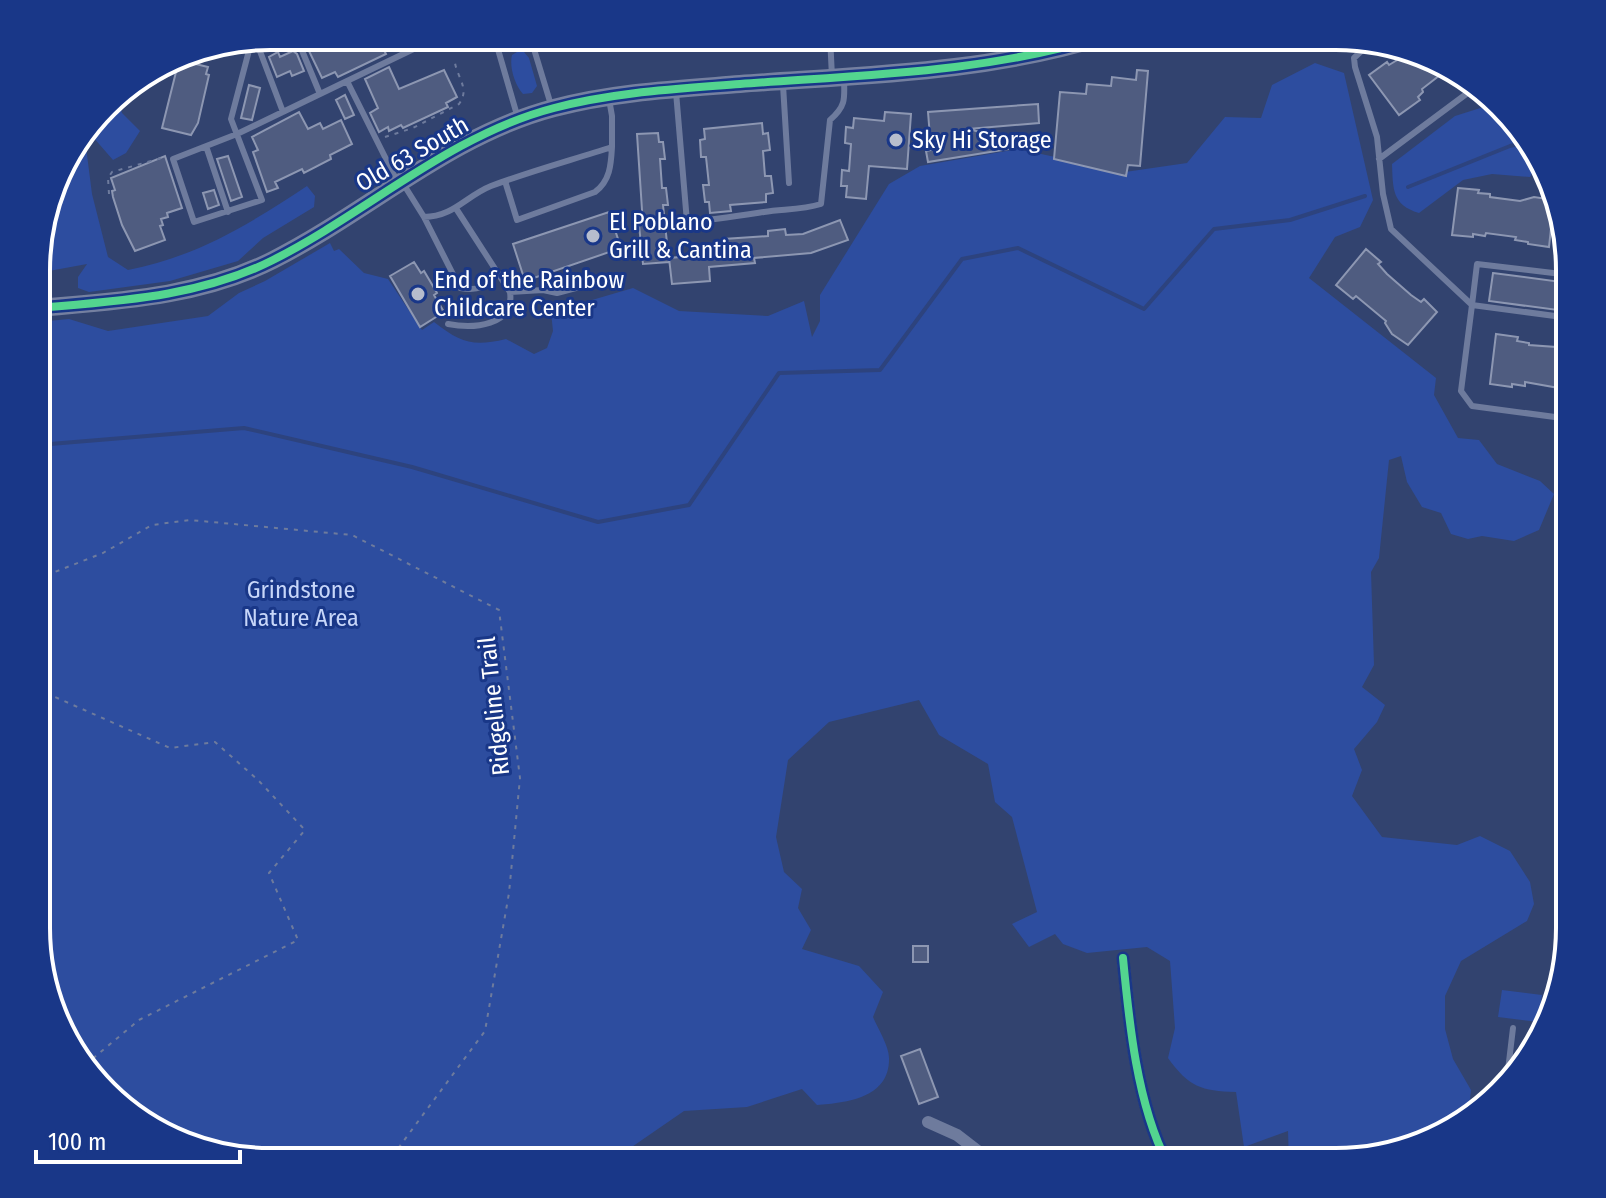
<svg xmlns="http://www.w3.org/2000/svg" width="1606" height="1198" font-family="'Fira Sans Condensed',sans-serif">
<rect width="100%" height="100%" fill="#32436f"/>
<path fill="#2d4d9f" d="M517 52H524L529 58 537 86 532 93 523 94C515 85 509 67 512 55Z
M1315 63 1344 73 1373 200 1360 227 1335 237 1309 278 1436 378 1434 395 1458 438 1479 440 1497 464 1540 481 1554 494 1539 530 1514 541 1482 536 1468 539 1451 534 1441 513 1422 507 1407 482 1401 456 1389 460 1379 558 1371 572 1374 665 1362 687 1385 705 1377 722 1354 749 1362 770 1352 796 1382 837 1457 845 1480 836 1510 851 1530 882 1534 904 1527 921 1461 961 1445 996V1029L1453 1059 1471 1090 1468 1116 1439 1138 1336 1162H1289L1288 1131 1244 1147 1236 1092C1201 1091 1189 1087 1168 1058L1175 1028 1170 961 1147 947 1087 953 1063 944 1055 934 1029 947 1012 924 1037 912 1012 817 995 802 988 764 939 735 919 700 829 722 788 760 776 837 784 872 802 889 798 908 811 930 802 949 859 966 883 992 873 1017C878 1029 889 1046 889 1058 890 1098 847 1103 817 1105L802 1089 747 1107 684 1111 610 1162H255L181 1144 116 1104 60 1032 37 944 38 322 69 319 108 331 208 316 239 293 265 281 330 243 334 251 339 249 364 273 388 279 422 330 434 322C461 343 473 347 506 339L534 354 547 348 553 331 551 312 633 288 679 311 768 316 804 301 812 337 820 321V295L889 184 920 166 1018 149 1125 172 1187 163 1225 117 1261 118 1272 85Z
M135 83 133 88 119 102 122 113 140 131 126 153 113 160 93 137 86 147 92 194 108 257 128 270C198 256 248 225 307 186L315 196 314 207 263 238 238 261 170 281 89 292 78 288V277L87 264 38 273V239L67 153 116 94Z
M1493 104H1498L1546 167 1548 173 1534 170 1530 177 1492 174 1463 180 1419 213C1392 205 1393 189 1392 164L1455 116Z
M1502 990 1542 995 1538 1022 1498 1017Z"/>
<g fill="none" stroke-linecap="round" stroke-linejoin="round">
<path stroke="#2d437e" stroke-width="4" d="M1408 187 1510 146 1527 142
M38 445 244 428 412 467 598 522 689 505 779 373 880 370 962 259 1018 248 1144 309 1214 229 1290 220 1365 196"/>
</g>
<path fill="#4f5c80" stroke="#8d97b2" stroke-width="2" d="M325 36H377L386 54 338 77 335 72 322 78 308 49 327 40Z
M293 51 297 54 304 71 292 76 290 71 277 77 269 57 278 52 280 57Z
M1412 51 1425 54 1449 68 1422 89 1423 92 1418 97 1420 100 1399 115 1369 75 1387 62 1389 65Z
M179 60 208 67 206 74 209 75 198 123 191 135 162 128Z
M389 67 399 89 444 70 457 97 446 103 448 107 403 128 401 125 389 131 388 127 379 132 370 113 378 108 365 79Z
M1137 70 1148 71 1140 166 1128 165 1126 176 1054 159 1060 92 1086 94 1087 84 1111 86 1112 77 1136 80Z
M249 85 260 88 252 120 241 118Z
M345 95 354 115 345 119 336 100Z
M1038 104 1039 123 968 129 1034 145 928 162 926 151 931 150 928 112Z
M299 112 308 129 320 123 323 129 341 120 352 144 330 155 331 159 304 173 302 169 275 182 278 188 267 192 253 152 258 150 252 137Z
M885 112 911 114 907 169 869 166 866 199 846 197 847 186H841L842 170 849 171 851 144 845 143 846 127 853 128 854 118 884 121Z
M762 123 763 134 768 133 770 150 763 151 765 176H771L773 193 766 194V202L730 205 731 211 710 213 709 202H705L703 185H709L706 157H701L700 140 705 139 704 129Z
M658 133 659 142H663L665 159H660L662 188H666L668 205H663L669 262 643 264 639 225H643L637 134Z
M165 156 182 208 167 213 168 217 161 219 163 225 160 226 165 240 135 251 122 225 113 197 112 191 115 190 111 178Z
M228 156 242 197 231 201 217 159Z
M1458 188 1479 190 1478 193 1490 194V197L1520 201 1534 197 1554 200 1549 247 1528 244V242L1515 240 1516 237 1486 233 1485 236 1473 234V237L1452 235Z
M214 190 219 205 208 209 203 193Z
M609 212 621 248 525 281 513 244Z
M840 220 848 240 811 253 754 258 755 263 709 267 710 281 672 284 669 258 715 254V245H725L724 239 768 236V231L785 229 786 235 803 234Z
M1366 249 1381 262 1378 264 1387 274 1411 295 1421 302 1424 299 1437 312 1408 345 1392 334 1385 323 1386 321 1356 296 1353 299 1336 285Z
M414 262 421 273 424 271 437 293 434 295 444 312 420 327 390 276Z
M1493 273 1569 283 1565 311 1489 301Z
M1496 334 1518 337 1517 341 1529 343V345L1570 348V390L1525 382V386L1512 384V387L1490 384Z
M913 946H928V962H913Z
M920 1049 938 1097 919 1104 901 1056Z"/>
<g fill="none" stroke-linecap="round" stroke-linejoin="round">
<path stroke="#6e7b9d" stroke-width="2" stroke-dasharray="4 6" stroke-linecap="butt" d="M385 137 413 128 459 104C470 89 458 79 455 63
M109 194 108 178 112 172 165 157
M37 579 103 553 152 525 190 520 352 535 499 610 520 778 509 893 485 1031 388 1162
M37 689 170 748 215 742 258 780 305 830 269 873 298 940 139 1020 85 1065"/>
<path stroke="#6e7b9d" stroke-width="6" d="M296 36 320 94
M530 36 551 105
M830 36 832 77
M255 38 283 112
M252 39 231 119 262 200 194 222 173 159 237 134 347 81 397 181
M1372 41 1354 58 1355 67 1377 137 1383 194 1391 229 1472 305 1461 391 1472 406 1570 419
M497 46 517 115
M347 81 424 44 441 42 497 46 522 36
M783 85 789 183
M676 92 687 222C713 220 738 216 764 212 784 209 802 210 821 204L830 120C845 107 845 100 844 80
M206 146 228 212
M1379 159 1477 86
M505 181 517 220 595 192C610 181 611 165 612 147
M404 185 424 217C453 217 466 196 491 186 531 171 572 160 612 147V116L609 99
M424 217 460 288C479 291 485 288 496 272
M510 292 543 290 557 293 610 279
M1570 318 1472 305 1477 264 1570 275
M448 324C473 329 515 326 510 292L457 210
M1506 1087 1513 1028"/>
<path stroke="#6e7b9d" stroke-width="12" d="M1123 958C1129 1022 1137 1104 1167 1162
M928 1122 957 1135 992 1162"/>
<path stroke="#7580a0" stroke-width="18" d="M38 308C118 301 200 297 273 260 368 212 450 135 554 108 615 92 677 89 740 84 862 75 987 73 1105 36"/>
<defs>
<path id="cycleway" d="M38 308C118 301 200 297 273 260 368 212 450 135 554 108 615 92 677 89 740 84 862 75 987 73 1105 36
M1123 958C1129 1022 1137 1104 1167 1162"/>
</defs>
<use href="#cycleway" stroke="#193788" stroke-width="13"/>
<use href="#cycleway" stroke="#53d58f" stroke-width="8"/>
</g>
<g fill="#b7bdcd" stroke="#193788" stroke-width="3">
<circle cx="896" cy="140" r="8"/>
<circle cx="593" cy="236" r="8"/>
<circle cx="418" cy="294" r="8"/>
</g>
<g text-anchor="middle" stroke-width="6" stroke-linejoin="round" paint-order="stroke">
<g font-size="24" fill="#fff" stroke="#193788" text-anchor="start">
<text x="912" y="148">Sky Hi Storage</text>
<text x="609" y="230">El Poblano<tspan x="609" dy="28">Grill &amp; Cantina</tspan></text>
<text x="434" y="288">End of the Rainbow<tspan x="434" dy="28">Childcare Center</tspan></text>
</g>
<g font-size="24" fill="#fff" stroke="#193788">
<text transform="translate(412 154) rotate(-30)" y="8">Old 63 South</text>
<text transform="translate(494 706) rotate(-96)" y="8">Ridgeline Trail</text>
</g>
<g font-size="24" fill="#c7d6f9" stroke="#193788">
<text x="301" y="598">Grindstone<tspan x="301" dy="28">Nature Area</tspan></text>
</g>
</g>
<path d="M0 0H1606V1198H0ZM270 50H1336A220 220 0 0 1 1556 270V928A220 220 0 0 1 1336 1148H270A220 220 0 0 1 50 928V270A220 220 0 0 1 270 50Z" fill="#193788" fill-rule="evenodd"/>
<path fill="none" stroke="#fff" stroke-width="4" d="M270 50H1336A220 220 0 0 1 1556 270V928A220 220 0 0 1 1336 1148H270A220 220 0 0 1 50 928V270A220 220 0 0 1 270 50Z"/>
<path d="M36 1150v12h204v-12" fill="none" stroke="#ffffff" stroke-width="4"/>
<text x="48" y="1150" font-size="24" fill="#ffffff" stroke="#193788" stroke-width="6" paint-order="stroke">100 m</text>
</svg>
